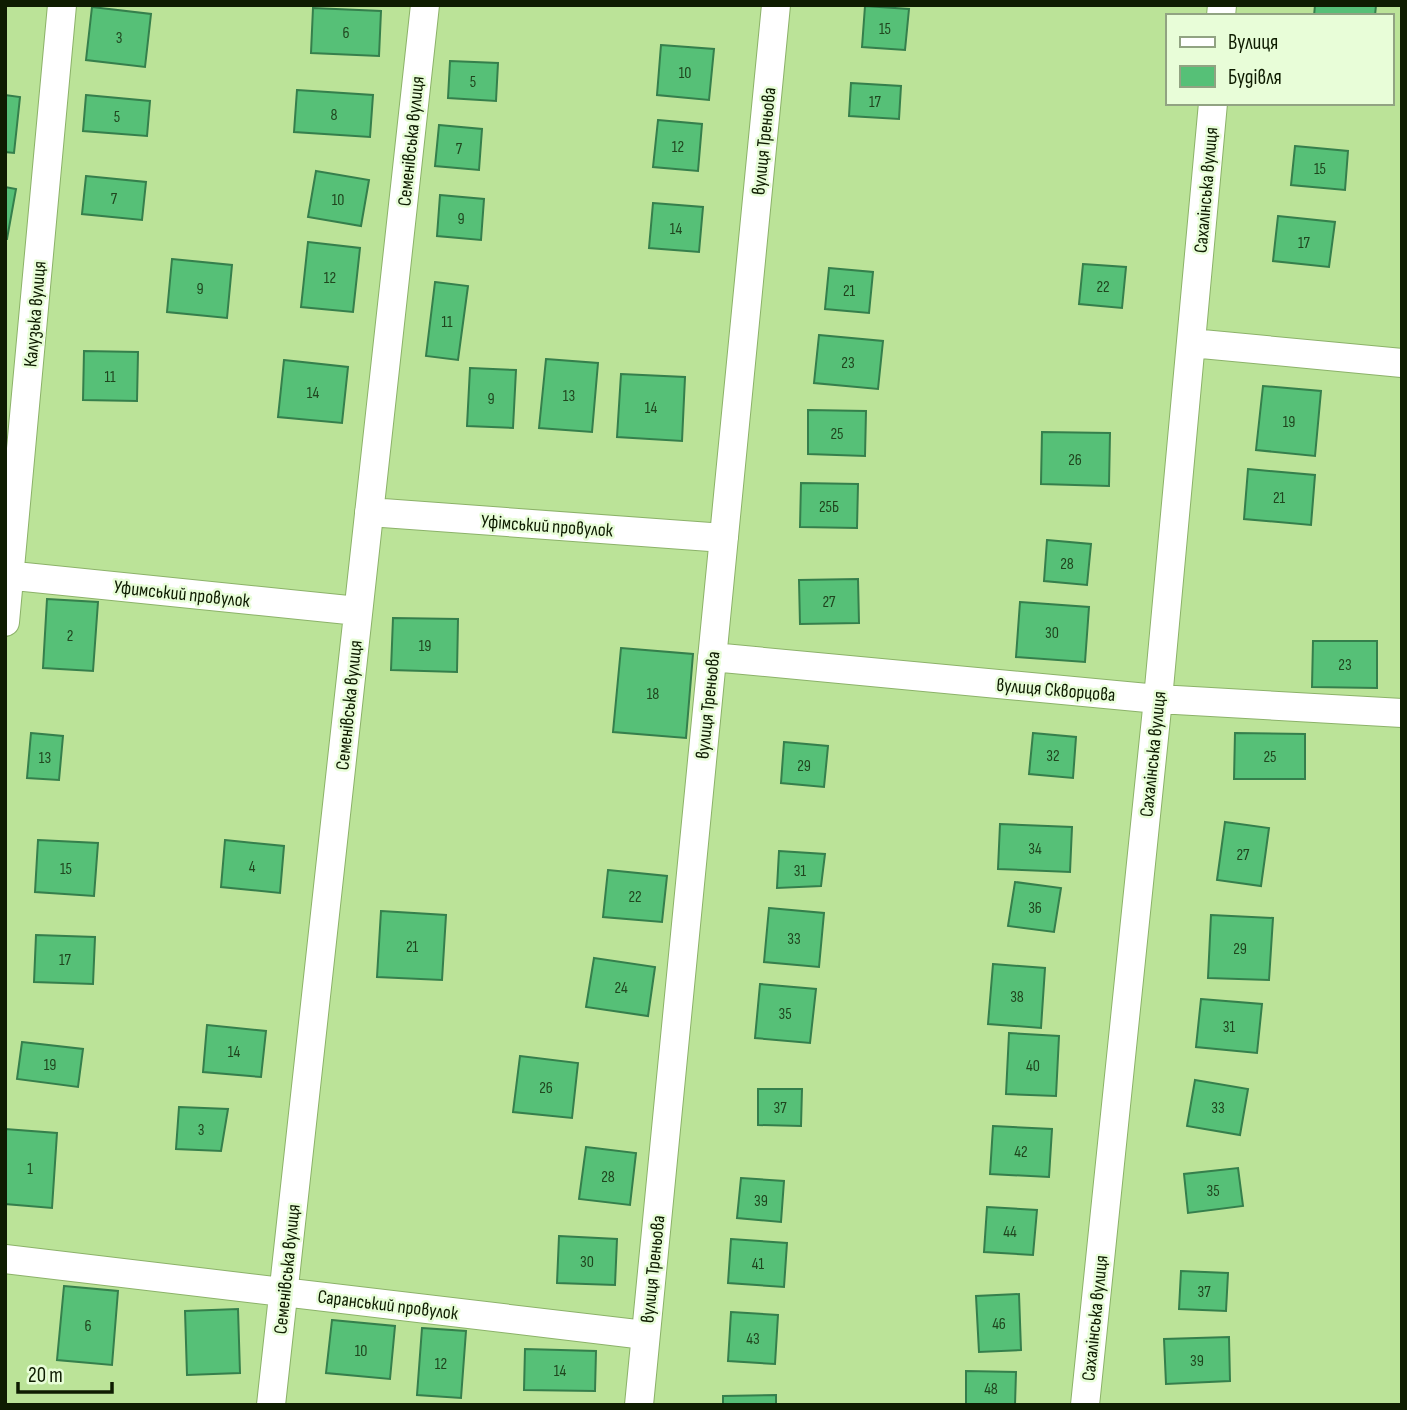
<svg xmlns="http://www.w3.org/2000/svg" width="1407" height="1410" font-family="'Sofia Sans Condensed',sans-serif">
<rect width="100%" height="100%" fill="#bbe398"/>
<path fill="#56c077" stroke="#357f4c" stroke-width="2" d="M1315 5H1376L1375 16H1314Z
M865 6 909 9 905 50 862 47Z
M92 7 151 14 145 67 86 60Z
M313 8 381 11 379 56 311 53Z
M661 45 714 49 709 100 657 95Z
M450 61 498 63 496 101 448 98Z
M851 83 901 86 899 119 849 116Z
M297 90 373 95 370 137 294 132Z
M5 95 20 97 14 153 5 152Z
M86 95 150 101 147 136 83 131Z
M658 120 702 124 698 171 653 167Z
M439 125 482 129 479 170 435 166Z
M1295 146 1348 151 1345 190 1291 185Z
M316 171 369 180 361 226 308 217Z
M86 176 146 182 142 220 82 214Z
M5 187 16 189 7 239H5Z
M440 195 484 199 481 240 437 236Z
M653 203 703 207 699 252 649 248Z
M1278 216 1335 222 1329 267 1273 261Z
M308 242 360 248 353 312 301 307Z
M172 259 232 265 227 318 167 312Z
M1083 264 1126 267 1122 308 1079 304Z
M829 268 873 272 869 313 825 309Z
M435 282 468 286 458 360 426 356Z
M819 335 883 341 878 389 814 383Z
M84 351 138 352 137 401 83 400Z
M546 359 598 363 592 432 539 428Z
M284 360 348 367 342 423 278 417Z
M470 368 516 370 513 428 467 426Z
M621 374 685 377 682 441 617 437Z
M1263 386 1321 391 1315 456 1256 450Z
M808 410 866 411 865 456 808 454Z
M1042 432 1110 433 1109 486 1041 484Z
M1248 469 1315 475 1311 525 1244 519Z
M801 483 858 484 857 528 800 527Z
M1047 540 1091 544 1087 585 1044 581Z
M858 579 859 623 800 624 799 580Z
M47 599 98 602 93 671 43 668Z
M1020 602 1089 607 1085 662 1016 657Z
M393 618 458 619 457 672 391 670Z
M1313 641H1377V688L1312 687Z
M621 648 693 654 686 738 613 732Z
M31 733 63 736 59 780 27 778Z
M1033 733 1076 737 1073 778 1029 774Z
M1235 733 1305 734V779H1234Z
M784 742 828 746 824 787 781 783Z
M1225 822 1269 828 1261 886 1217 880Z
M1000 824 1072 827 1070 872 998 869Z
M38 840 98 843 94 896 35 892Z
M225 840 284 846 280 893 221 887Z
M779 851 825 854 821 886 777 888Z
M608 870 667 876 662 922 603 917Z
M1015 882 1061 888 1054 932 1008 926Z
M769 908 824 913 819 967 764 962Z
M381 911 446 915 442 980 377 977Z
M1211 915 1273 918 1269 980 1208 978Z
M36 935 95 937 93 984 34 982Z
M594 958 655 967 648 1016 586 1007Z
M993 964 1045 968 1041 1028 988 1024Z
M760 984 816 989 810 1043 755 1038Z
M1201 999 1262 1004 1257 1053 1196 1047Z
M207 1025 266 1031 261 1077 203 1072Z
M1009 1033 1059 1036 1056 1096 1006 1094Z
M22 1042 83 1049 78 1087 17 1079Z
M520 1056 578 1063 572 1118 513 1112Z
M1195 1080 1248 1089 1240 1135 1187 1126Z
M758 1089H802L801 1126 758 1125Z
M179 1107 228 1109 221 1151 176 1149Z
M993 1126 1052 1129 1049 1177 990 1174Z
M5 1129 57 1133 52 1208 5 1204Z
M586 1147 636 1153 630 1205 579 1199Z
M1238 1168 1243 1206 1188 1213 1184 1174Z
M741 1178 784 1181 781 1222 737 1218Z
M987 1207 1037 1210 1033 1255 984 1252Z
M559 1236 617 1239 615 1285 557 1283Z
M731 1239 787 1243 784 1287 728 1283Z
M1181 1271 1228 1273 1226 1311 1179 1309Z
M64 1286 118 1291 112 1365 57 1360Z
M1019 1294 1021 1350 979 1352 976 1296Z
M238 1309 240 1373 187 1375 185 1311Z
M731 1312 778 1315 775 1364 728 1361Z
M332 1320 395 1326 390 1379 326 1373Z
M422 1328 466 1331 461 1398 417 1395Z
M1229 1337 1230 1381 1166 1384 1164 1339Z
M525 1349 596 1351 595 1391 524 1390Z
M966 1371 1016 1372 1015 1405H966Z
M776 1395V1405H723V1396Z"/>
<g fill="none" stroke-linecap="round" stroke-linejoin="round">
<defs>
<path id="minor" d="M1221 16 1222 5
M1191 343 1402 363
M369 512 724 538
M5 575 358 611
M5 622 62 5
M712 657 1158 699 1402 713
M5 1259 645 1335
M271 1405 425 5
M639 1405 776 5
M1085 1405 1158 699 1213 103"/>
</defs>
<use href="#minor" stroke="#8cb269" stroke-width="30"/>
<use href="#minor" stroke="#fff" stroke-width="28"/>
</g>
<g text-anchor="middle" stroke-width="5" stroke-linejoin="round" paint-order="stroke">
<g font-size="16" fill="#20451e">
<text x="885" y="34">15</text>
<text x="346" y="38">6</text>
<text x="119" y="43">3</text>
<text x="685" y="78">10</text>
<text x="473" y="87">5</text>
<text x="875" y="107">17</text>
<text x="334" y="120">8</text>
<text x="117" y="122">5</text>
<text x="678" y="152">12</text>
<text x="459" y="154">7</text>
<text x="1320" y="174">15</text>
<text x="114" y="204">7</text>
<text x="338" y="205">10</text>
<text x="461" y="224">9</text>
<text x="676" y="234">14</text>
<text x="1304" y="248">17</text>
<text x="330" y="283">12</text>
<text x="1103" y="292">22</text>
<text x="200" y="294">9</text>
<text x="849" y="296">21</text>
<text x="447" y="327">11</text>
<text x="848" y="368">23</text>
<text x="110" y="382">11</text>
<text x="313" y="398">14</text>
<text x="569" y="401">13</text>
<text x="491" y="404">9</text>
<text x="651" y="413">14</text>
<text x="1289" y="427">19</text>
<text x="837" y="439">25</text>
<text x="1075" y="465">26</text>
<text x="1279" y="503">21</text>
<text x="829" y="512">25Б</text>
<text x="1067" y="569">28</text>
<text x="829" y="607">27</text>
<text x="1052" y="638">30</text>
<text x="70" y="641">2</text>
<text x="425" y="651">19</text>
<text x="1345" y="670">23</text>
<text x="653" y="699">18</text>
<text x="1053" y="761">32</text>
<text x="1270" y="762">25</text>
<text x="45" y="763">13</text>
<text x="804" y="771">29</text>
<text x="1035" y="854">34</text>
<text x="1243" y="860">27</text>
<text x="252" y="872">4</text>
<text x="66" y="874">15</text>
<text x="800" y="876">31</text>
<text x="635" y="902">22</text>
<text x="1035" y="913">36</text>
<text x="794" y="944">33</text>
<text x="412" y="952">21</text>
<text x="1240" y="954">29</text>
<text x="65" y="965">17</text>
<text x="621" y="993">24</text>
<text x="1017" y="1002">38</text>
<text x="785" y="1019">35</text>
<text x="1229" y="1032">31</text>
<text x="234" y="1057">14</text>
<text x="50" y="1070">19</text>
<text x="1033" y="1071">40</text>
<text x="546" y="1093">26</text>
<text x="780" y="1113">37</text>
<text x="1218" y="1113">33</text>
<text x="201" y="1135">3</text>
<text x="1021" y="1157">42</text>
<text x="30" y="1174">1</text>
<text x="608" y="1182">28</text>
<text x="1213" y="1196">35</text>
<text x="761" y="1206">39</text>
<text x="1010" y="1237">44</text>
<text x="587" y="1267">30</text>
<text x="758" y="1269">41</text>
<text x="1204" y="1297">37</text>
<text x="999" y="1329">46</text>
<text x="88" y="1331">6</text>
<text x="753" y="1344">43</text>
<text x="361" y="1356">10</text>
<text x="1197" y="1366">39</text>
<text x="441" y="1369">12</text>
<text x="560" y="1376">14</text>
<text x="991" y="1394">48</text>
</g>
<g font-size="19" fill="#0e1c01" stroke="#e8fdd8">
<text transform="translate(410 141) rotate(-84)" y="7">Семенівська вулиця</text>
<text transform="translate(763 141) rotate(-84)" y="7">вулиця Треньова</text>
<text transform="translate(1205 190) rotate(-85)" y="7">Сахалінська вулиця</text>
<text transform="translate(34 314) rotate(-85)" y="7">Калузька вулиця</text>
<text transform="translate(547 525) rotate(4)" y="7">Уфімський провулок</text>
<text transform="translate(182 593) rotate(6)" y="7">Уфимський провулок</text>
<text transform="translate(1056 689) rotate(5)" y="7">вулиця Скворцова</text>
<text transform="translate(348 705) rotate(-84)" y="7">Семенівська вулиця</text>
<text transform="translate(707 705) rotate(-84)" y="7">вулиця Треньова</text>
<text transform="translate(1152 754) rotate(-84)" y="7">Сахалінська вулиця</text>
<text transform="translate(286 1269) rotate(-84)" y="7">Семенівська вулиця</text>
<text transform="translate(652 1269) rotate(-84)" y="7">вулиця Треньова</text>
<text transform="translate(388 1304) rotate(7)" y="7">Саранський провулок</text>
<text transform="translate(1094 1318) rotate(-84)" y="7">Сахалінська вулиця</text>
</g>
</g>
<rect width="1407" height="1410" fill="none" stroke="#0e1c01" stroke-width="14"/>
<rect x="1166" y="14" width="228" height="91" fill="#e8fdd8" stroke="#91a382" stroke-width="2"/>
<rect x="1180" y="37" width="35" height="10" fill="#ffffff" stroke="#91a382" stroke-width="2"/>
<text x="1228" y="49" font-size="21" fill="#0e1c01">Вулиця</text>
<rect x="1180" y="66" width="35" height="21" fill="#56c077" stroke="#91a382" stroke-width="2"/>
<text x="1228" y="84" font-size="21" fill="#0e1c01">Будівля</text>
<path d="M18 1382v10h94v-10" fill="none" stroke="#0e1c01" stroke-width="3.5"/>
<text x="28" y="1382" font-size="21" fill="#0e1c01" stroke="#e8fdd8" stroke-width="5" paint-order="stroke">20 m</text>
</svg>
